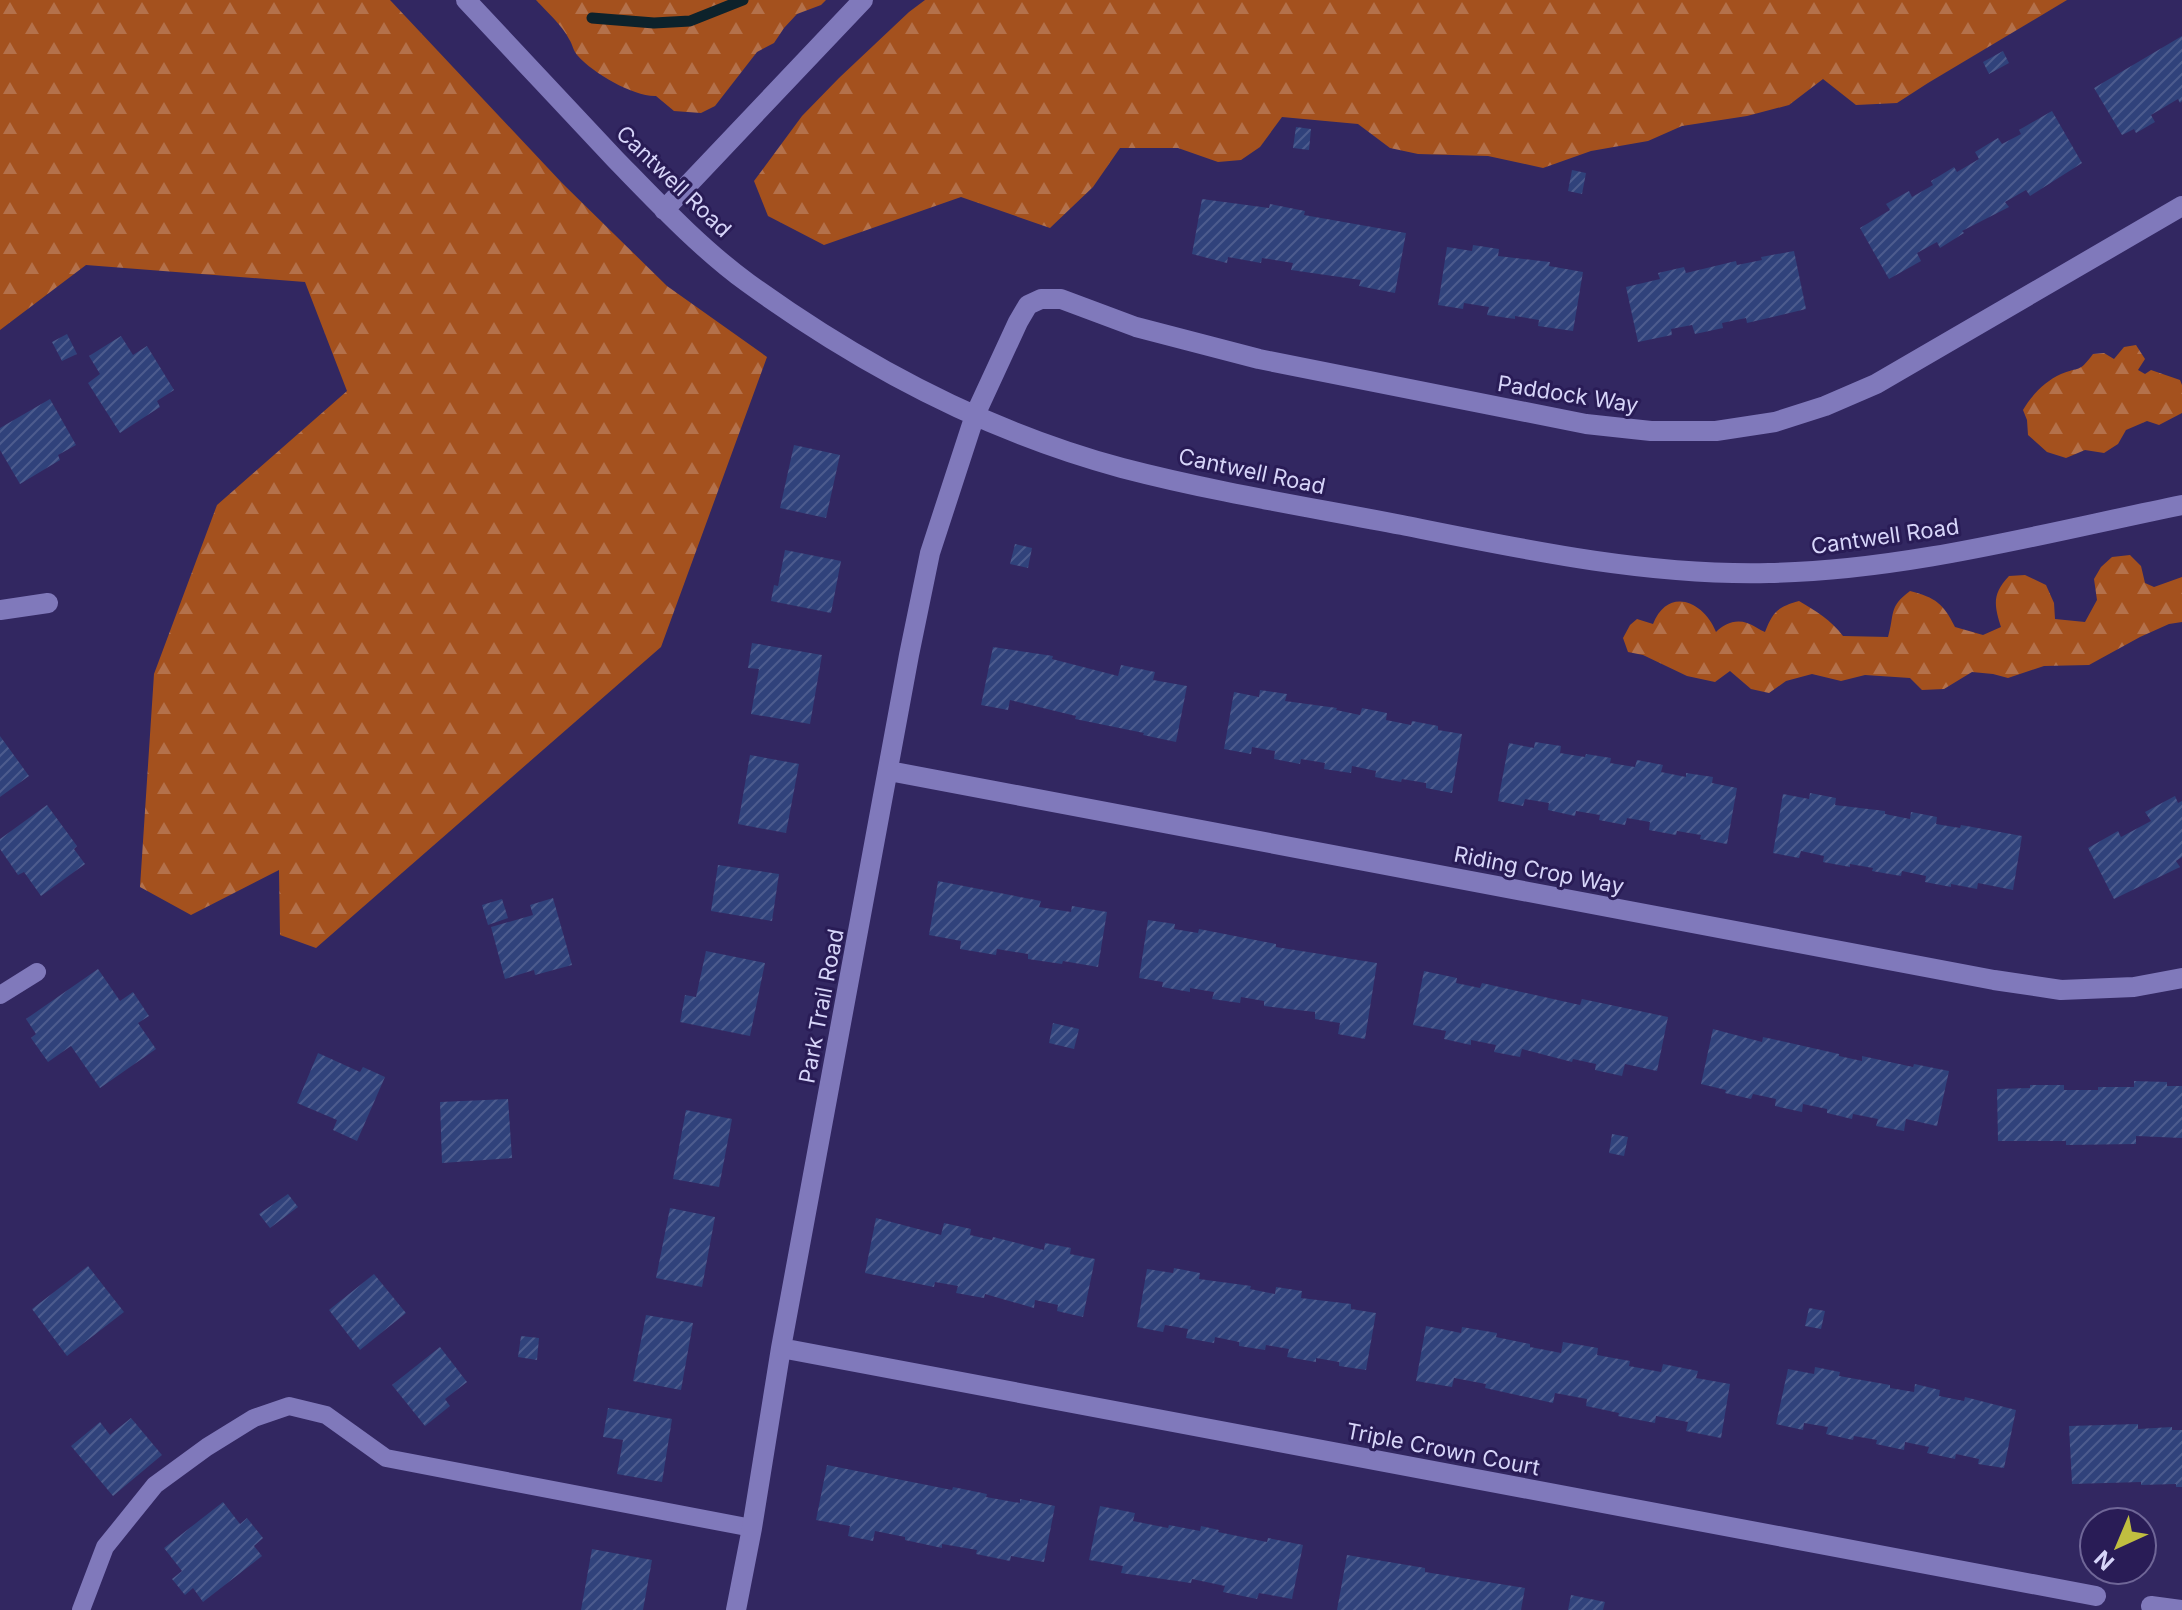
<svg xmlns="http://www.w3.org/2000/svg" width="2182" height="1610" font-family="Inter,sans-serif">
<defs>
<pattern id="forest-firs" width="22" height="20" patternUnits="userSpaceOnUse" patternTransform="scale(2)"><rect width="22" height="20" fill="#a4511e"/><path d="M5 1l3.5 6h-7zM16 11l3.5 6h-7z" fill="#b4714b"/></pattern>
<pattern id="building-hatch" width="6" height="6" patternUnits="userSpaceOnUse" patternTransform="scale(2)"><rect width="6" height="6" fill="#30427b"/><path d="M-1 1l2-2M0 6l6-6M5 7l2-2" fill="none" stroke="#4d5c8e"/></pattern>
</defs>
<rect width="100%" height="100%" fill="#322761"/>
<path fill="url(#forest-firs)" d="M0 0H390L562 183 667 286 767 357 661 647 316 948 280 935 279 870 191 915 140 887 154 674 217 505 347 391 305 282 86 265 0 330Z
M536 0H826L821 5 797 14 784 28 774 43 757 52 715 106 701 113 674 111 656 96C634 97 593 73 578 56 573 51 573 45 569 39 562 25 547 12 536 0Z
M925 0H2067L1928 83 1897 103 1856 105 1823 79 1789 105 1747 116 1682 126 1648 141 1591 151 1543 168 1488 156 1418 154 1390 148 1358 124 1282 117 1260 147 1241 160 1218 162 1178 148H1120L1093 187 1050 228 961 197 824 245 768 216 754 181 802 116 839 78 909 12Z
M2136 345 2145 359 2138 370 2145 374 2151 370 2180 380 2182 385V413L2159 425 2147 421 2126 430 2118 444 2104 453 2085 450 2066 458 2047 452 2028 435 2027 420 2023 410C2031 396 2045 381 2061 374 2080 366 2078 374 2093 354L2104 353 2114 359 2124 347Z
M2130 555 2141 566 2145 583 2154 587 2182 577V622L2169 624 2140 637 2089 665 2044 666 2008 678 1993 674 1972 672 1944 689 1922 690 1910 678 1865 675 1841 681 1812 674 1786 681 1769 693 1751 689 1730 671 1715 682 1687 676 1643 655 1628 652 1623 638 1630 625 1637 619 1653 624C1668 586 1704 601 1716 632 1724 624 1735 619 1747 623 1754 625 1759 630 1765 632 1773 611 1778 607 1799 601 1816 611 1831 620 1843 636L1888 637C1895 614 1888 607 1910 591 1936 598 1943 603 1955 627L1983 635 2001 627C1994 605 1992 594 2009 576L2025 575 2046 585 2054 603 2055 619 2085 622 2097 600 2094 579 2101 567 2112 557Z"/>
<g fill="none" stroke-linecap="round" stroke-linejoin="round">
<path stroke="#0d222b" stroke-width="11" d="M592 18 654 23 690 21 743 0"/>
</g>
<path fill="url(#building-hatch)" d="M2182 36V101L2180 103 2178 99 2151 115 2155 122 2136 133 2134 129 2122 135 2094 88Z
M2003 51 2009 63 1989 74 1983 62Z
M2052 111 2082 163 2030 196 2026 190 2005 202 2009 207 1962 231 1964 233 1940 248 1937 242 1917 253 1921 261 1889 279 1860 228 1890 210 1886 204 1909 191 1912 197 1933 185 1931 181 1954 167 1957 172 1979 159 1975 152 1998 138 2002 144 2021 134 2019 130Z
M1296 127 1311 129 1309 150 1293 148Z
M1572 170 1586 173 1582 194 1568 191Z
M1202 199 1269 208 1270 204 1305 211 1304 215 1406 233 1395 293 1359 286 1361 280 1291 270 1293 263 1262 258 1261 263 1228 257 1227 263 1192 254Z
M1473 245 1499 249 1498 256 1550 262 1549 266 1583 272 1573 331 1538 326 1539 320 1515 316V319L1487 315 1489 307 1464 303 1463 309 1438 305 1447 247 1472 251Z
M1794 251 1806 309 1747 323 1746 318 1722 323 1723 328 1695 334 1692 325 1671 329 1672 335 1638 342 1626 287 1660 279 1658 273 1684 267 1686 273 1736 261 1737 265 1762 260 1761 257Z
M67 334 77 354 62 361 52 342Z
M121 336 133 355 147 346 174 390 157 401 160 407 120 433 88 383 100 374 89 356Z
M50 399 76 445 58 455 60 460 20 484 0 450V428Z
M794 445 840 455 826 518 780 508Z
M1015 544 1032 548 1028 568 1010 564Z
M785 550 841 561 831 613 771 601 774 585 778 586Z
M752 643 822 655 810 724 751 714 759 669 748 668Z
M993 647 1053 656 1052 659 1118 676 1121 665 1155 672 1153 680 1187 686 1176 742 1143 735 1144 733 1075 719 1076 716 1010 700 1008 710 981 705Z
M1260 690 1287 694 1285 701 1337 708 1336 710 1360 715 1362 708 1387 713 1386 720 1411 725 1412 721 1438 726V730L1462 734 1452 793 1426 788V783L1402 779 1401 782 1375 777 1376 771 1352 766 1351 773 1324 769 1325 763 1301 759 1300 764 1274 759 1275 751 1252 747 1251 754 1224 749 1234 692 1259 697Z
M0 736 29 776 0 797Z
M1535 742 1561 746 1560 753 1585 757 1586 754 1611 758 1610 763 1635 767 1637 760 1663 765 1661 772 1686 777V773L1713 777 1712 783 1737 788 1727 844 1700 839 1701 835 1677 831 1676 835 1649 830 1650 822 1627 818 1625 825 1599 820 1600 815 1576 811 1575 816 1548 810 1549 803 1525 799 1523 806 1498 801 1509 743 1534 748Z
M750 755 799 764 786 833 738 824Z
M1810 793 1836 798 1835 805 1885 811V814L1910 819 1911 812 1937 817 1936 824 1960 828 1961 825 2022 836 2013 890 1978 883 1977 889 1951 884V887L1925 882 1926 876 1902 871 1901 876 1872 871 1873 868 1850 864V867L1823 862 1824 856 1801 851 1799 858 1773 853 1783 794 1809 799Z
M2175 796 2178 803 2182 801V857L2176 861 2180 867 2114 899 2088 848 2118 831 2121 837 2151 821 2145 812Z
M47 805 77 846 74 849 85 864 41 896 24 872 18 875 0 849V839Z
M718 865 779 874 772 921 711 911Z
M938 881 1041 901 1039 907 1071 912 1072 906 1107 912 1098 967 1063 961 1062 964 1028 959V954L997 949 996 955 960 949 961 941 929 935Z
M553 898 572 965 535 975 534 970 505 979 491 927 533 915 530 905Z
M502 899 508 918 488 925 482 905Z
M1148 920 1175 924 1174 929 1198 933 1199 929 1276 944V947L1377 963 1365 1039 1338 1034 1340 1023 1315 1019V1012L1264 1006V1001L1241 997 1240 1003 1212 999 1214 992 1190 988V992L1162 987 1163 982 1139 978Z
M706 951 765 963 750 1036 680 1022 685 995 696 997Z
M98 969 120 1001 133 992 149 1016 138 1023 156 1049 100 1088 71 1046 48 1062 31 1038 36 1034 26 1019Z
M1424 971 1457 978 1456 983 1480 988 1482 983 1580 1005 1582 999 1668 1017 1657 1071 1625 1064 1622 1076 1595 1070 1596 1064 1573 1059 1572 1062 1522 1049 1520 1057 1494 1052 1496 1045 1471 1040V1045L1444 1039 1446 1031 1413 1025Z
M1053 1023 1079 1029 1074 1049 1049 1043Z
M1713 1029 1762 1042 1763 1037 1839 1054V1056L1862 1061V1056L1913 1067 1914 1064 1949 1071 1937 1126 1906 1119 1904 1131 1876 1126 1878 1119 1853 1114 1852 1119 1827 1113V1109L1803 1104 1802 1112 1775 1106 1776 1099 1753 1094 1751 1099 1725 1093 1726 1090 1701 1084Z
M318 1053 360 1072 363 1067 385 1077 357 1141 333 1130 337 1120 297 1103Z
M2134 1081 2167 1082V1086H2182V1138L2136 1136V1144L2066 1145V1141H1998L1997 1089 2030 1088V1085H2064V1090H2098V1087H2134Z
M508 1099 512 1158 442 1163 440 1102Z
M686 1110 732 1119 719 1187 673 1179Z
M1612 1134 1628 1137 1624 1156 1609 1153Z
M288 1194 298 1207 270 1228 259 1214Z
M670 1208 715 1217 702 1287 656 1278Z
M876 1218 941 1235 944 1223 971 1229 970 1235 992 1240 993 1237 1044 1250 1045 1243 1071 1248 1070 1254 1095 1259 1083 1317 1057 1311 1058 1305 1035 1300 1034 1308 985 1294 984 1298 956 1293 958 1286 935 1282 934 1287 865 1273Z
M88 1266 124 1312 67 1356 32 1309Z
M1174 1268 1200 1273 1199 1279 1251 1286 1250 1289 1275 1294 1276 1287 1302 1291 1301 1298 1351 1304V1309L1376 1313 1366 1370 1339 1366V1362L1316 1358V1362L1287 1357 1289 1349 1266 1345 1265 1350 1239 1346V1342L1215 1337 1214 1343 1186 1338 1188 1329 1165 1325 1163 1332 1137 1327 1147 1269 1173 1273Z
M374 1274 406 1313 360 1350 329 1310Z
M1809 1308 1825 1311 1821 1329 1805 1326Z
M646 1315 693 1323 681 1390 633 1381Z
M1426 1326 1461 1333 1462 1327 1497 1333 1496 1337 1530 1344V1347L1561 1353 1563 1342 1598 1348 1597 1355 1630 1361 1629 1366 1661 1372 1663 1364 1698 1371 1696 1378 1730 1384 1721 1438 1686 1431 1688 1422 1656 1416 1655 1423 1618 1416 1619 1413 1586 1406 1587 1399 1555 1393 1553 1403 1485 1388 1486 1384 1454 1378 1452 1387 1416 1381Z
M521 1336 539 1338 537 1360 518 1357Z
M440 1347 467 1382 445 1399 450 1406 425 1426 392 1385Z
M1815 1367 1840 1372 1839 1376 1890 1385V1388L1914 1392 1915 1384 1940 1390 1939 1396 1964 1401 1965 1397 2016 1410 2004 1468 1978 1464 1979 1459 1956 1454 1955 1459 1927 1453 1929 1447 1905 1442 1904 1450 1876 1444 1877 1440 1854 1436 1853 1440 1826 1434 1828 1427 1804 1423 1803 1430 1776 1424 1788 1369 1814 1374Z
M608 1408 672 1419 662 1482 617 1474 623 1440 603 1437Z
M131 1418 162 1455 113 1496 71 1446 100 1422 110 1435Z
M2138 1424V1429L2172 1427V1430H2182V1487H2176V1484L2141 1485V1482L2072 1484 2069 1426Z
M827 1465 952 1490 953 1487 987 1494 986 1497 1020 1503V1499L1055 1506 1044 1562 1011 1556 1010 1561 976 1554 977 1550 942 1544V1548L905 1540V1537L875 1531 873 1541 848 1536 850 1526 816 1520Z
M223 1502 240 1524 247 1518 263 1538 254 1546 262 1556 203 1602 193 1588 185 1595 172 1579 182 1571 164 1548Z
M1100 1506 1135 1513 1133 1521 1168 1528 1169 1525 1200 1531 1201 1526 1219 1530 1218 1532 1267 1542 1268 1538 1303 1545 1292 1599 1259 1593 1257 1599 1223 1592 1225 1586 1192 1579 1191 1583 1121 1573 1123 1566 1089 1560Z
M592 1549 652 1560 643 1610H581Z
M1347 1555 1425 1568V1572L1525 1588 1521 1610H1337Z
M1571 1595 1605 1602 1603 1610H1568Z"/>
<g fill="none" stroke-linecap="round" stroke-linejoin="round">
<path stroke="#8079bb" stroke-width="18" d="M0 995 37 972
M81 1610 105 1547 155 1485 207 1447 254 1418 289 1406 326 1415 386 1458 752 1528"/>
<path stroke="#8079bb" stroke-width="20" d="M466 0C516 53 566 107 616 160 657 202 701 249 748 283 860 364 988 432 1122 468 1214 492 1309 507 1402 525 1521 549 1647 576 1769 573 1905 571 2049 532 2182 505
M664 210 863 0
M0 610 48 603
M889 771 1994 980 2061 990 2134 987 2182 978
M781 1348 2096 1596
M2151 1606 2182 1610
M736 1610 752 1528 781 1348 909 655 930 553 975 415 1018 322 1028 305 1041 299H1061L1136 327 1259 359 1586 424 1651 431H1716L1775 422 1825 406 1876 384 2182 206"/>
</g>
<g text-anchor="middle" stroke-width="6" stroke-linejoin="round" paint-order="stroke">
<g font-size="22" fill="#d7d5f9" stroke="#291c56">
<text transform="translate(674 181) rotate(44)" y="8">Cantwell Road</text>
<text transform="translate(1568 394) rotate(9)" y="8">Paddock Way</text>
<text transform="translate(1252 471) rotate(12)" y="8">Cantwell Road</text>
<text transform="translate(1885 536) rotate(-8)" y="8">Cantwell Road</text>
<text transform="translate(1539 870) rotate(11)" y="8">Riding Crop Way</text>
<text transform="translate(821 1006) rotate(-79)" y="8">Park Trail Road</text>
<text transform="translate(1443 1449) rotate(11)" y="8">Triple Crown Court</text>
</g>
</g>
<g transform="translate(2118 1546) rotate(224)"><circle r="38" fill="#291c56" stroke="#6f6697" stroke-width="2"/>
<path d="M0-6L14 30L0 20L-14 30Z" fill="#c0be40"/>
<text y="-12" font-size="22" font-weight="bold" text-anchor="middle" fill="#d7d5f9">N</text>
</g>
</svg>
